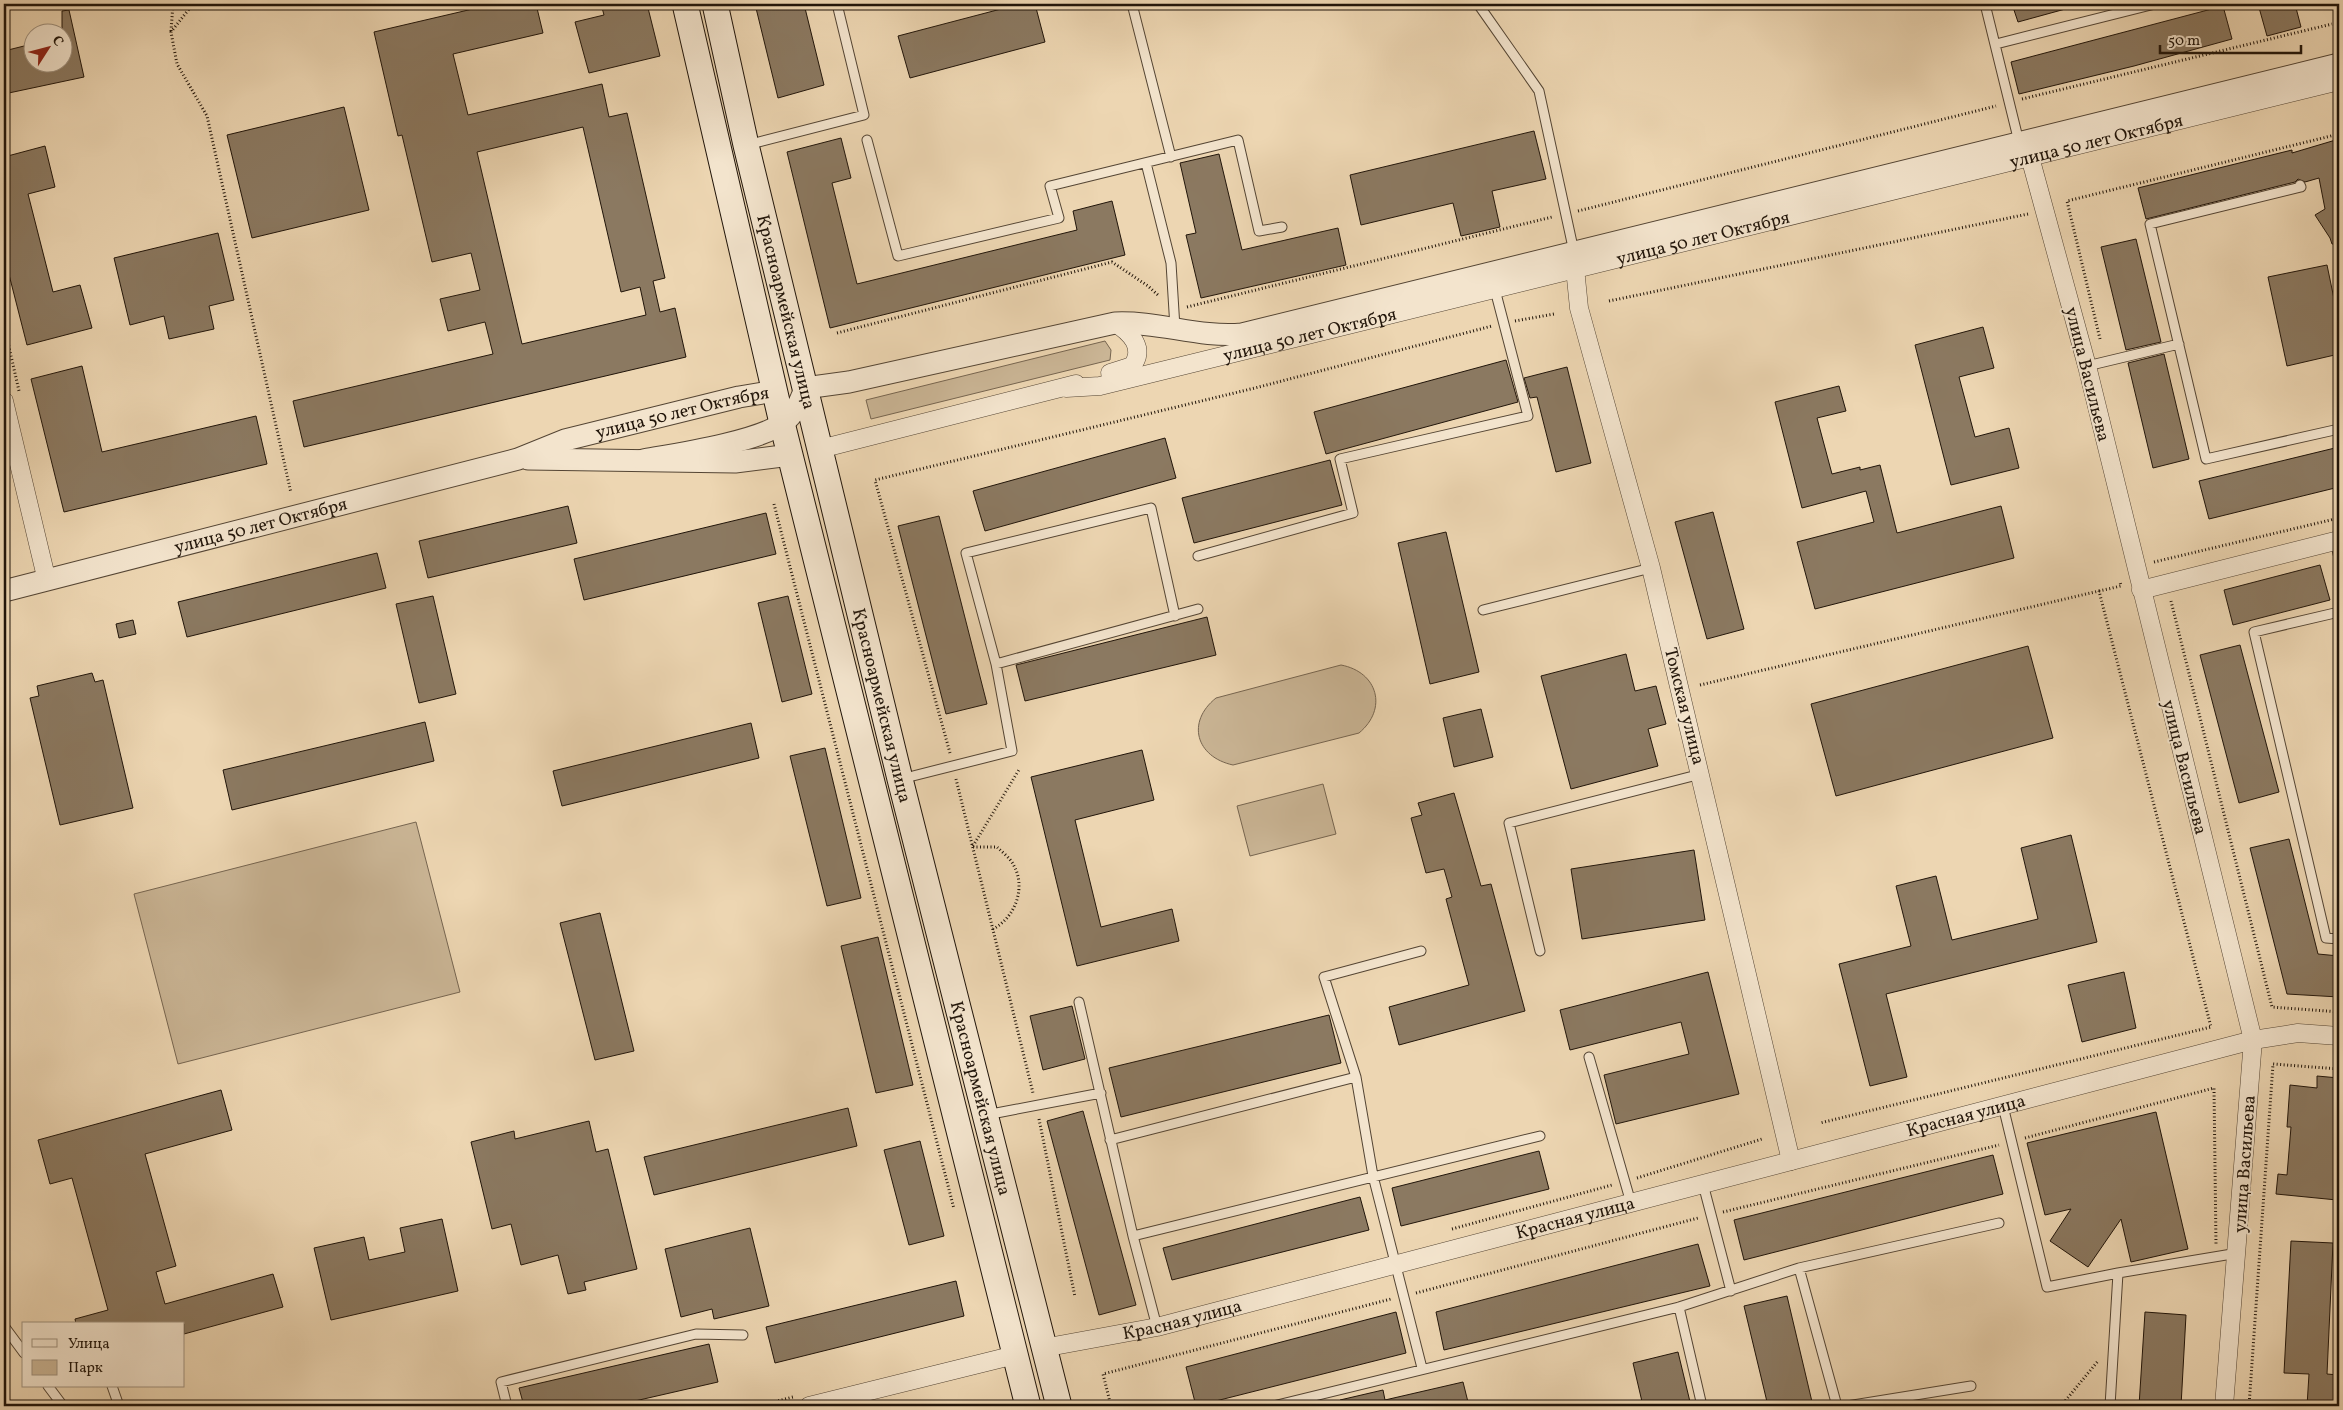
<svg xmlns="http://www.w3.org/2000/svg" width="2343" height="1410" font-family="Vollkorn,serif">
<rect width="100%" height="100%" fill="#edd6b2"/>
<filter id="stains"><feTurbulence type="fractalNoise" baseFrequency=".004" numOctaves="4"/><feColorMatrix values="0 0 0 0 .2 0 0 0 0 .09 0 0 0 0 .02 0 0 0 .5 -.17"/></filter>
<radialGradient id="worn" r=".72"><stop offset=".6" stop-color="#630" stop-opacity="0"/><stop offset="1" stop-color="#630" stop-opacity=".3"/></radialGradient>
<path fill="#cab595" stroke="#766550" d="M1105 341 1111 350 1110 360 871 419 866 400Z
M1341 665C1378 672 1388 709 1359 733L1233 765C1196 757 1186 722 1216 698Z
M1323 784 1336 834 1250 856 1237 806Z
M416 822 460 992 178 1064 134 894Z"/>
<path fill="#8b7961" stroke="#21150a" fill-rule="evenodd" d="M494 4H536L543 33 453 54 468 115 602 84 609 117 627 113 665 278 653 281 660 312 675 308 686 357 304 447 293 401 493 354 485 322 448 331 440 299 480 290 471 253 432 262 402 135 398 136 374 32ZM583 127 621 292 640 287 646 315 522 344 477 152Z
M601 4H647L660 56 589 73 575 22 604 15Z
M755 4H804L824 85 778 98Z
M1020 4H1035L1045 42 910 78 898 36Z
M2012 4H2068L2069 8 2018 22Z
M2258 4H2295L2301 27 2267 36Z
M2223 6 2232 39 2134 66 2019 94 2011 62Z
M69 10 84 77 4 94V51L32 44V62H62V11Z
M344 107 369 210 252 238 227 135Z
M1534 131 1546 179 1492 191 1500 227 1461 236 1453 203 1361 225 1350 175Z
M841 138 851 178 832 183 857 284 1077 230 1073 211 1112 201 1125 255 830 328 787 152Z
M2339 139V251L2334 244H2332L2330 238 2315 215 2325 209 2319 178 2305 182 2298 179 2295 182 2146 219 2138 188 2292 150V153Z
M45 146 55 187 28 194 53 292 80 285 92 328 27 345 4 255V157Z
M1219 154 1242 250 1338 228 1346 265 1201 298 1186 235 1196 233 1180 163Z
M218 233 234 300 209 306 214 329 169 339 164 316 130 325 114 258Z
M2136 239 2161 342 2126 350 2101 247Z
M2327 265 2339 323V354L2287 366 2268 277Z
M1983 327 1994 368 1959 377 1975 437 2009 428 2019 468 1951 485 1915 345Z
M2164 354 2189 459 2153 468 2128 363Z
M1506 360 1518 402 1326 454 1314 412Z
M82 366 102 452 256 416 267 464 64 512 31 379Z
M1567 367 1591 463 1556 472 1537 397 1530 398 1524 378Z
M1839 386 1846 411 1817 418 1832 474 1860 467V470L1880 465 1897 533 2001 506 2014 558 1815 609 1797 542 1874 522 1866 491 1802 508 1775 402Z
M1165 438 1176 478 985 531 973 491Z
M2339 447V487L2209 519 2199 481Z
M1330 460 1342 505 1194 543 1182 498Z
M568 506 577 543 428 578 419 541Z
M1713 512 1744 629 1707 639 1675 522Z
M766 513 776 554 584 600 574 559Z
M939 516 987 704 946 714 898 526Z
M1446 532 1479 672 1430 684 1398 543Z
M377 553 386 588 187 637 178 602Z
M2320 565 2330 600 2233 625 2224 590Z
M433 596 456 694 419 703 396 604Z
M788 596 812 694 782 702 758 603Z
M1207 617 1216 655 1025 701 1016 665Z
M133 620 136 634 119 638 116 624Z
M2240 645 2279 792 2239 803 2200 655Z
M2028 646 2053 738 1836 796 1811 704Z
M1626 654 1635 691 1656 686 1666 724 1648 729 1658 766 1571 789 1541 676Z
M92 673 95 682 103 680 133 808 60 825 30 698 39 696 37 686Z
M1481 709 1493 757 1454 767 1443 718Z
M425 722 434 761 232 810 223 770Z
M751 723 759 758 562 806 553 771Z
M825 748 861 898 827 906 790 756Z
M1142 750 1154 800 1075 820 1101 927 1172 909 1179 941 1077 966 1031 777Z
M1454 793 1481 886 1491 884 1525 1011 1399 1045 1389 1007 1469 985 1446 899 1452 897 1444 869 1426 873 1411 818 1422 815 1418 803Z
M2071 835 2097 942 1886 994 1907 1077 1870 1086 1839 964 1911 946 1896 886 1936 876 1952 940 2038 919 2021 848Z
M2289 839 2318 954 2339 956V997L2287 994 2250 848Z
M1694 850 1705 920 1582 939 1571 869Z
M600 913 634 1051 595 1060 560 923Z
M878 937 913 1085 876 1093 841 946Z
M1708 972 1739 1094 1616 1124 1604 1075 1689 1054 1681 1022 1570 1050 1560 1010Z
M2124 972 2136 1028 2082 1042 2068 985Z
M1072 1006 1085 1059 1043 1070 1030 1016Z
M1329 1015 1341 1063 1121 1117 1109 1068Z
M2317 1076 2339 1078V1168L2337 1200 2276 1194 2278 1174 2287 1175 2291 1127H2287L2290 1085 2317 1088Z
M221 1090 232 1130 145 1154 176 1266 156 1272 165 1304 273 1274 283 1307 184 1334V1324H76L75 1319 108 1310 72 1178 50 1184 38 1140Z
M848 1108 857 1146 654 1195 644 1157Z
M1083 1111 1136 1305 1099 1315 1047 1121Z
M2156 1112 2188 1249 2131 1262 2121 1219 2088 1267 2050 1241 2071 1209 2045 1215 2027 1143Z
M589 1121 596 1152 608 1149 637 1269 584 1282 586 1290 568 1294 558 1255 521 1265 511 1224 492 1229 471 1142 514 1131 515 1139Z
M920 1141 944 1236 909 1245 884 1150Z
M1539 1151 1549 1189 1401 1226 1392 1188Z
M1993 1155 2003 1194 1744 1260 1734 1220Z
M1360 1197 1369 1230 1172 1280 1163 1248Z
M442 1219 458 1291 331 1320 314 1248 364 1237 369 1260 405 1252 400 1228Z
M750 1228 769 1306 714 1319 712 1309 681 1317 665 1249Z
M2291 1241 2333 1243 2327 1374 2339 1375V1406H2307L2309 1374 2284 1373Z
M1698 1244 1710 1286 1444 1350 1436 1312Z
M956 1281 964 1316 775 1363 766 1327Z
M1787 1296 1813 1406H1768L1744 1306Z
M1396 1312 1406 1353 1196 1406 1186 1367Z
M2145 1312 2186 1315 2181 1406H2139Z
M709 1344 718 1382 613 1406H524L519 1388Z
M1678 1352 1691 1406H1643L1633 1363Z
M1463 1382 1469 1406H1341L1340 1400 1383 1390 1385 1400Z"/>
<g fill="none" stroke-linecap="round" stroke-linejoin="round">
<defs>
<path id="service" d="M1132 4 1171 157
M1478 4 1539 91 1574 252
M1985 4 2019 142
M1996 44 2155 4
M867 140 898 256 1059 218 1050 186 1238 140 1259 231 1282 227
M747 145 864 115 837 4
M1146 163 1171 263 1175 328
M2300 185 2301 187 2150 224 2206 459 2339 429
M2087 366 2179 344
M2335 541 2339 558
M1198 556 1353 513 1340 459 1528 416 1494 286
M1483 610 1651 568
M2339 612 2254 632 2326 938 2339 939
M996 664 1198 609
M901 779 1012 751 996 664 966 553 1151 508 1175 616
M1540 951 1509 823 1701 774
M1079 1002 1133 1236 1157 1327
M1589 1057 1631 1203
M1356 1077 1324 977 1421 951
M2003 1106 2047 1287 2118 1273
M986 1115 1101 1093
M1110 1140 1356 1077 1373 1176 1422 1368
M1703 1184 1731 1291
M1133 1236 1540 1136
M1799 1268 1837 1406
M1679 1307 1702 1406
M4 1326 24 1353
M48 1386 63 1406
M112 1386 119 1406
M507 1406 501 1382 696 1334 743 1335
M1273 1406 1679 1307 1799 1268 1999 1223
M1847 1406 1971 1386
M2110 1406 2118 1273 2238 1253"/>
<g id="minor">
<path d="M2024 149 2030 157 2087 366 2253 1040 2224 1406"/>
<path d="M1574 258 1579 308 1651 568 1791 1161"/>
<path d="M1110 373 1132 366C1146 348 1130 332 1115 323"/>
<path id="s1" d="M1066 388 1100 386 2339 81"/>
<path d="M4 401 47 581"/>
<path d="M820 449 1076 384"/>
<path d="M2141 590 2339 540"/>
<path id="s2" d="M1043 1348 1157 1327 2253 1040 2298 1033 2339 1036"/>
<path d="M809 1406 1015 1355"/>
</g>
<g id="tertiary">
<path d="M528 459 735 462 790 455"/>
<path d="M643 460C677 454 757 442 783 423 795 414 800 402 805 388L849 382 1115 323C1158 321 1199 338 1242 334L2339 64"/>
<path id="s3" d="M4 591 518 459 565 440 739 397 775 391"/>
</g>
<g id="secondary">
<path d="M685 4 782 423 1028 1406"/>
<path id="s4" d="M715 4 746 145 900 779 1059 1406"/>
</g>
</defs>
<use href="#service" stroke="#544534" stroke-width="11"/>
<use href="#minor" stroke="#544534" stroke-width="19"/>
<use href="#tertiary" stroke="#544534" stroke-width="23"/>
<use href="#secondary" stroke="#21150a" stroke-width="27"/>
<path stroke="#21150a" stroke-width="3" stroke-dasharray="1 2.5" stroke-linecap="butt" d="M193 4 171 32 177 64 207 116 291 493
M171 31 173 4
M2022 99 2332 24
M1578 211 1996 106
M1609 301 2028 214
M1187 307 1552 217
M1515 321 1554 314
M4 325 19 391
M837 333 1112 262 1148 286 1159 296
M2100 339 2067 201 2339 134
M774 504 954 1209
M4 530 6 539
M2154 562 2339 518
M2099 591 2121 586 2120 582
M2171 601 2272 1007 2339 1012
M1700 685 2099 591 2211 1027 1820 1123
M950 753 875 480 1255 388 1492 326
M956 779 1033 1093
M973 846 1020 768
M973 847H997C1002 852 1010 858 1013 864 1027 887 1015 918 993 929
M1039 1119 1075 1297
M2025 1138 2214 1088 2216 1244
M1637 1178 1762 1139
M1723 1212 1999 1145
M1452 1229 1612 1185
M1416 1293 1698 1218
M758 1406 793 1397
M1111 1406 1103 1374 1391 1299
M2061 1406 2098 1361
M2249 1406 2273 1064 2339 1069"/>
<use href="#service" stroke="#f3e4cd" stroke-width="9"/>
<use href="#minor" stroke="#f3e4cd" stroke-width="18"/>
<use href="#tertiary" stroke="#f3e4cd" stroke-width="21"/>
<use href="#secondary" stroke="#f3e4cd" stroke-width="25"/>
</g>
<g text-anchor="middle" stroke-width="4" stroke-linejoin="round" paint-order="stroke">
<g font-size="18" fill="#21150a" stroke="#f3e4cd">
<text dy="6" stroke="none"><textPath href="#s1" startOffset="1060">улица 50 лет Октября</textPath></text>
<text dy="6" stroke="none"><textPath href="#s1" startOffset="655">улица 50 лет Октября</textPath></text>
<text dy="6" stroke="none"><textPath href="#s4" startOffset="316">Красноармейская улица</textPath></text>
<text dy="6" stroke="none"><textPath href="#s1" startOffset="250">улица 50 лет Октября</textPath></text>
<text transform="translate(2088 374) rotate(76)" y="6">улица Васильева</text>
<text dy="6" stroke="none"><textPath href="#s3" startOffset="702">улица 50 лет Октября</textPath></text>
<text dy="6" stroke="none"><textPath href="#s3" startOffset="265">улица 50 лет Октября</textPath></text>
<text dy="6" stroke="none"><textPath href="#s4" startOffset="721">Красноармейская улица</textPath></text>
<text transform="translate(1685 706) rotate(76)" y="6">Томская улица</text>
<text transform="translate(2185 767) rotate(76)" y="6">улица Васильева</text>
<text dy="6" stroke="none"><textPath href="#s4" startOffset="1126">Красноармейская улица</textPath></text>
<text dy="6" stroke="none"><textPath href="#s2" startOffset="952">Красная улица</textPath></text>
<text transform="translate(2244 1164) rotate(-86)" y="6">улица Васильева</text>
<text dy="6" stroke="none"><textPath href="#s2" startOffset="548">Красная улица</textPath></text>
<text dy="6" stroke="none"><textPath href="#s2" startOffset="142">Красная улица</textPath></text>
</g>
</g>
<rect width="2343" height="1410" fill="none" stroke="#edd6b2" stroke-width="20"/>
<rect x="5" y="5" width="2333" height="1400" fill="none" stroke="#21150a" stroke-width="2.5"/>
<rect x="10" y="10" width="2323" height="1390" fill="none" stroke="#21150a"/>
<rect x="22" y="1322" width="162" height="65" fill="#f3e4cd" stroke="#9f917f"/>
<rect x="32" y="1339" width="25" height="8" fill="#f3e4cd" stroke="#9f917f"/>
<text x="68" y="1348" font-size="15" fill="#21150a">Улица</text>
<rect x="32" y="1360" width="25" height="15" fill="#cab595" stroke="#9f917f"/>
<text x="68" y="1372" font-size="15" fill="#21150a">Парк</text>
<g transform="translate(48 48) rotate(54)"><circle r="24" fill="#f3e4cd" stroke="#9f917f"/>
<path d="M0-4L9 19L0 12L-9 19Z" fill="#8f2418"/>
<text y="-8" font-size="14" font-weight="bold" text-anchor="middle" fill="#21150a">С</text>
</g>
<path d="M2160 45v8h141v-8" fill="none" stroke="#21150a" stroke-width="2.5"/>
<text x="2168" y="45" font-size="15" fill="#21150a" stroke="#f3e4cd" stroke-width="4" paint-order="stroke">50 m</text>
<rect width="100%" height="100%" filter="url(#stains)"/>
<rect width="100%" height="100%" fill="url(#worn)"/>
</svg>
